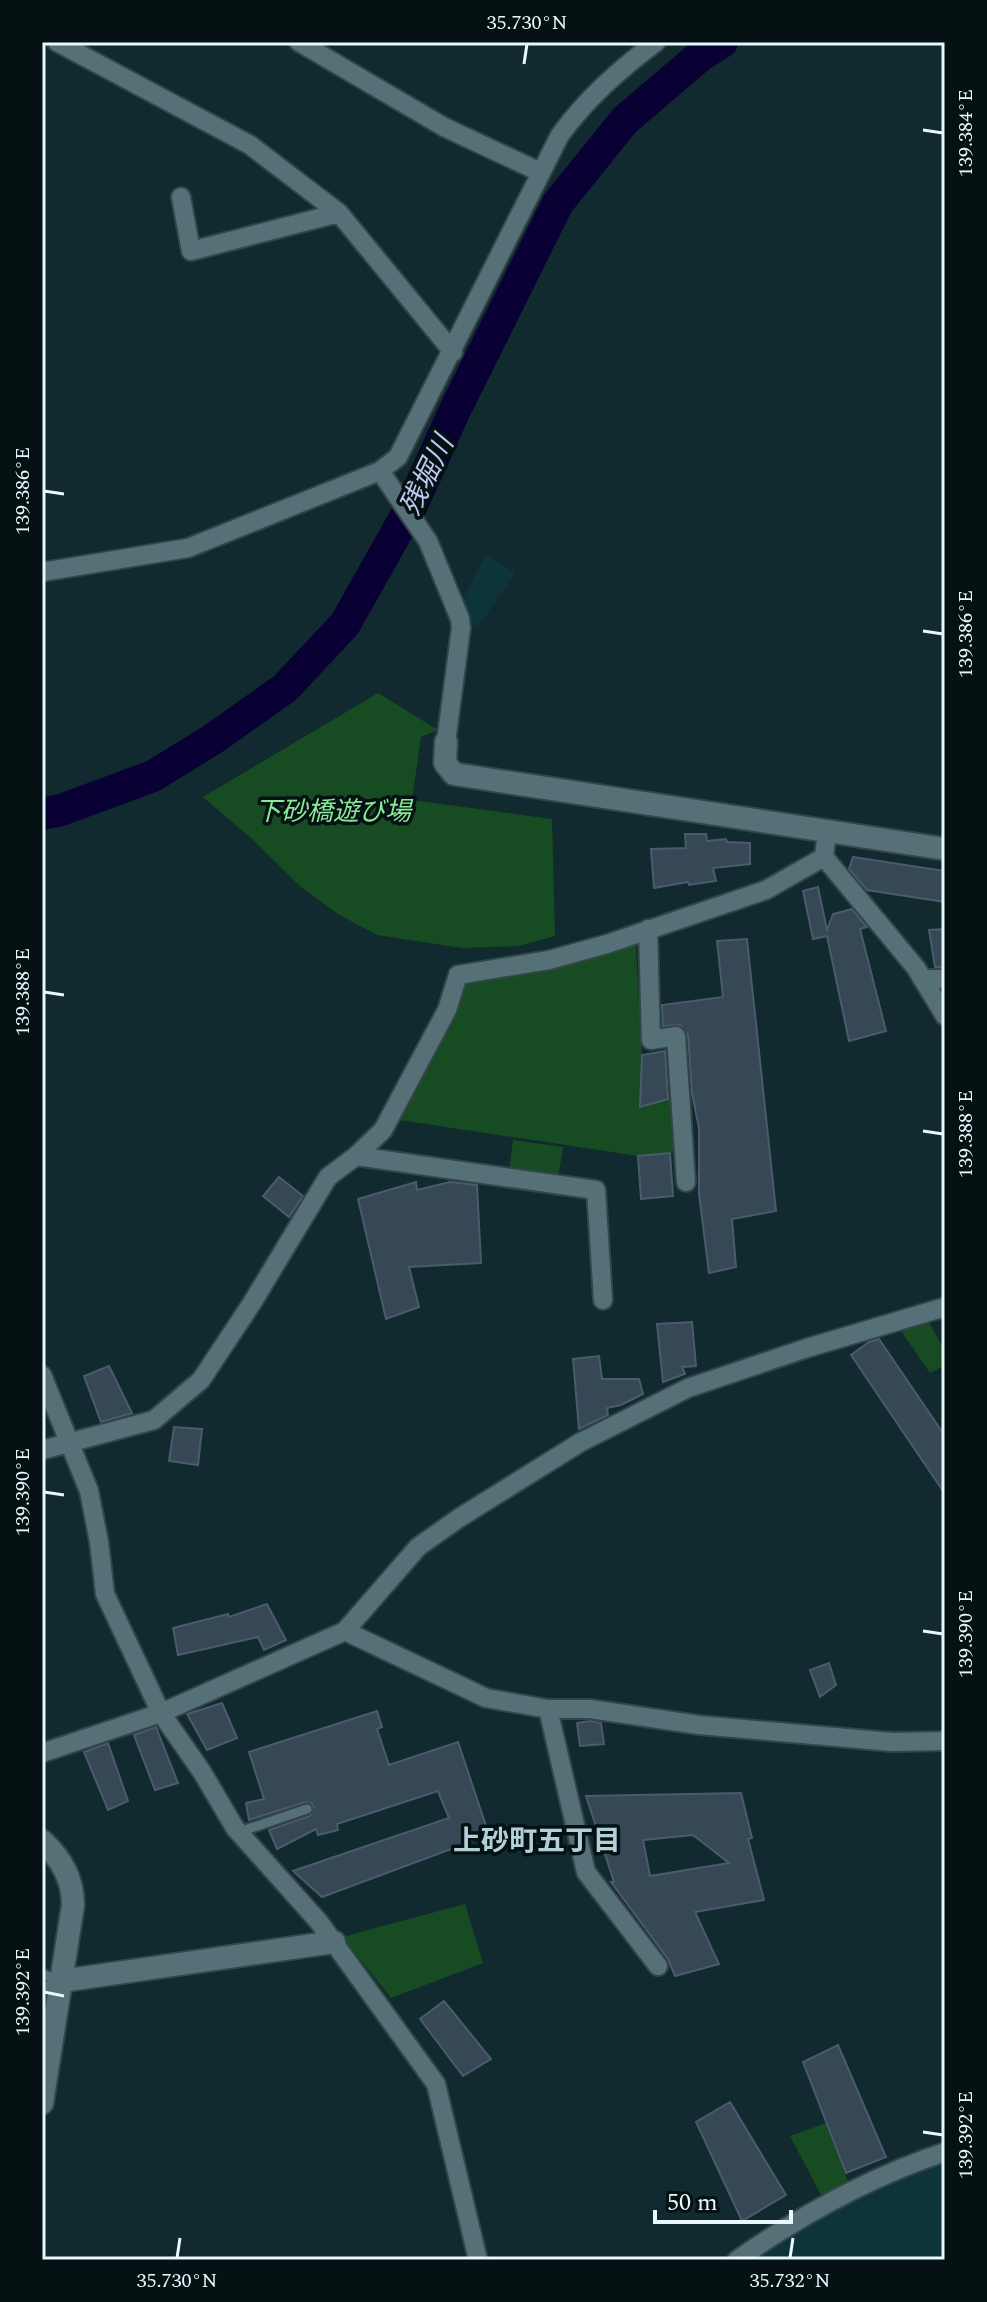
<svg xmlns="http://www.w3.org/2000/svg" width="987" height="2302" font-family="Spectral,'Noto Sans JP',serif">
<rect width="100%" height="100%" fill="#102a30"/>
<path fill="#0e343b" d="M486 555 515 573 478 627 466 619 462 600Z
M945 2162V2260H748L800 2223Z"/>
<path fill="#174c22" d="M378 693 438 730 421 737 412 800 552 819 555 936 519 946 462 948 377 935 338 914 301 887 252 839 203 797Z
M635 934 642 1055 640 1106 670 1099 674 1152 638 1156 393 1119 460 979Z
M513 1140 563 1147 558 1178 509 1171Z
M927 1319 945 1351V1365L930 1373 899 1328Z
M465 1904 483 1963 391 1998 342 1937Z
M826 2123 848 2182 821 2195 790 2136Z"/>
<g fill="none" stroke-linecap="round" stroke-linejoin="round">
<path stroke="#090033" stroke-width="32" d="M42 814 61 810 153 776 213 739 285 688 345 624 412 505 454 412 558 203 625 120 700 56 722 42"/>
</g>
<path fill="#364756" stroke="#4a5b6b" stroke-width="2" fill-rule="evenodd" d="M685 834H706L707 841 726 839 727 842 750 843V864L713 868 716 881 689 885 688 882 654 888 651 849 686 848Z
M853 857 945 871V902L867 890 849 869Z
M818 887 827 930 833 914 852 909 867 927 860 929 886 1031 849 1041 827 936 813 939 803 891Z
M945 929V967H935L929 930Z
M747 939 776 1211 732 1219 736 1267 709 1273 699 1194V1128L692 1093 688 1035 680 1025 663 1026 662 1005 723 997 717 941Z
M665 1051 668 1099 640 1107 642 1055Z
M670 1153 673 1196 641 1199 638 1156Z
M279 1177 303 1196 289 1217 263 1196Z
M416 1182 417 1190 450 1182 477 1185 481 1263 409 1267 419 1307 386 1319 358 1199Z
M692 1322 696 1366 682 1367 685 1374 663 1382 657 1324Z
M879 1339 945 1436V1494L851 1355 869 1342Z
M599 1356 602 1379H639L643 1394 621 1405 607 1408 608 1415 579 1429 573 1359Z
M109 1366 132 1413 101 1422 84 1376Z
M174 1427 202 1429 198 1465 169 1461Z
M267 1604 286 1640 264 1650 258 1637 178 1655 173 1628 228 1614 229 1617Z
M829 1663 836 1685 820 1697 810 1670Z
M222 1703 237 1738 207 1750 187 1714Z
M377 1711 382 1727 377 1729 389 1765 458 1742 489 1835 322 1897 293 1871 449 1818 438 1791 337 1824 338 1830 318 1835 316 1829 277 1849 269 1830 310 1816 314 1807 311 1803 305 1802 249 1820 246 1803 264 1799 249 1752Z
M590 1721 601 1723 604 1744 580 1746 577 1723Z
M156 1727 178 1783 155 1790 134 1735Z
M108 1743 128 1801 108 1810 84 1752Z
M741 1793 752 1838 748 1839 764 1900 695 1912 719 1964 675 1976 668 1959 611 1882H614L586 1796ZM693 1835 729 1863 650 1876 643 1840Z
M444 2001 491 2059 463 2076 420 2019Z
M838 2045 886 2157 846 2173 803 2062Z
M730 2102 786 2195 742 2221 696 2122Z"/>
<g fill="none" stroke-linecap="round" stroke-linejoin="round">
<defs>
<path id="service" d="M239 1832 307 1809
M42 1974 61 1981
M42 1988 58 1982"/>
<path id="minor" d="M57 42 250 145 339 213 453 352
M299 42 444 127 540 172
M181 197 191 251 339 213
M380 471 428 541 460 619 461 628 446 742
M42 572 188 548 380 471 398 457 560 135C587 98 619 70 656 42
M824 857 916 968 945 1016
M648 929 651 1040 676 1036 686 1182
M922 979H945
M356 1156 596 1190 603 1300
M42 1375 89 1491 99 1542 105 1594 161 1713 202 1772 235 1828 319 1922 436 2084 478 2260
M42 1450 154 1420 201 1380 252 1303 328 1177 356 1156 383 1130 447 1010 458 975 549 960 607 944 766 890 824 857 827 831
M345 1631 486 1698 548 1709H590L699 1725 892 1742 945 1741
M548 1709 586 1872 658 1966
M42 1753 161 1713 345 1631 418 1547 459 1518 581 1442 688 1388 807 1348 945 1307
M737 2260C801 2215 870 2177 945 2152"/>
<path id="tertiary" d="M446 742 445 763 454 774 945 849
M42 1841C61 1858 73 1879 73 1905L42 2103
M61 1981 334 1942"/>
</defs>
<use href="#service" stroke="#33454a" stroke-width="13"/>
<use href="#minor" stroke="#33454a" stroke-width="22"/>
<use href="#tertiary" stroke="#33454a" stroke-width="26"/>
<use href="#service" stroke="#557077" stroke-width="9"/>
<use href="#minor" stroke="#557077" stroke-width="18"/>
<use href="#tertiary" stroke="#557077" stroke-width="22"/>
</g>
<path fill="none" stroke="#e8f8fb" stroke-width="3" d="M524 64 527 44M923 130 943 133M44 491 64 494M923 631 943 634M44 992 64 995M923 1131 943 1134M44 1492 64 1495M923 1631 943 1634M44 1992 64 1996M923 2132 943 2135M177 2258 180 2238M790 2258 793 2238"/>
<g text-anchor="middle" stroke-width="7" stroke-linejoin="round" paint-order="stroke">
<g font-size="26" font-style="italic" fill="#89ea96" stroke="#061113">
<text x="333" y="820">下砂橋遊び場</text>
</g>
<g font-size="28" font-style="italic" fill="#bfc5ef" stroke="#061113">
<text transform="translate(426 475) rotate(-64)" y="10">残堀川</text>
</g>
<g font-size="28" font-weight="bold" fill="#b2d0d7" stroke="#061113">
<text x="537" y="1850">上砂町五丁目</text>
</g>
</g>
<rect width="987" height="2302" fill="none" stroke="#061113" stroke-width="88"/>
<path d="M655 2210v12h136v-12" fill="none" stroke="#e8f8fb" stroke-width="4"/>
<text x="667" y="2210" font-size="24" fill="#e8f8fb" stroke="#061113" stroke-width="6" paint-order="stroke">50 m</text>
<rect x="44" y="44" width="899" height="2214" fill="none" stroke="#e8f8fb" stroke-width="3"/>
<g font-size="20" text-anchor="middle" fill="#e8f8fb">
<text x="527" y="29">35.730°N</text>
<text transform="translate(965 133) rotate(-90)" y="7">139.384°E</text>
<text transform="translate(22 491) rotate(-90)" y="7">139.386°E</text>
<text transform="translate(965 634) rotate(-90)" y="7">139.386°E</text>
<text transform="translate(22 992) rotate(-90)" y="7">139.388°E</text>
<text transform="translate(965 1134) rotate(-90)" y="7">139.388°E</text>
<text transform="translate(22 1492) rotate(-90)" y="7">139.390°E</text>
<text transform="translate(965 1634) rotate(-90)" y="7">139.390°E</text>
<text transform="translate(22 1992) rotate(-90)" y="7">139.392°E</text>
<text transform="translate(965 2135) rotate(-90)" y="7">139.392°E</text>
<text x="177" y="2287">35.730°N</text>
<text x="790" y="2287">35.732°N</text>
</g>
</svg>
